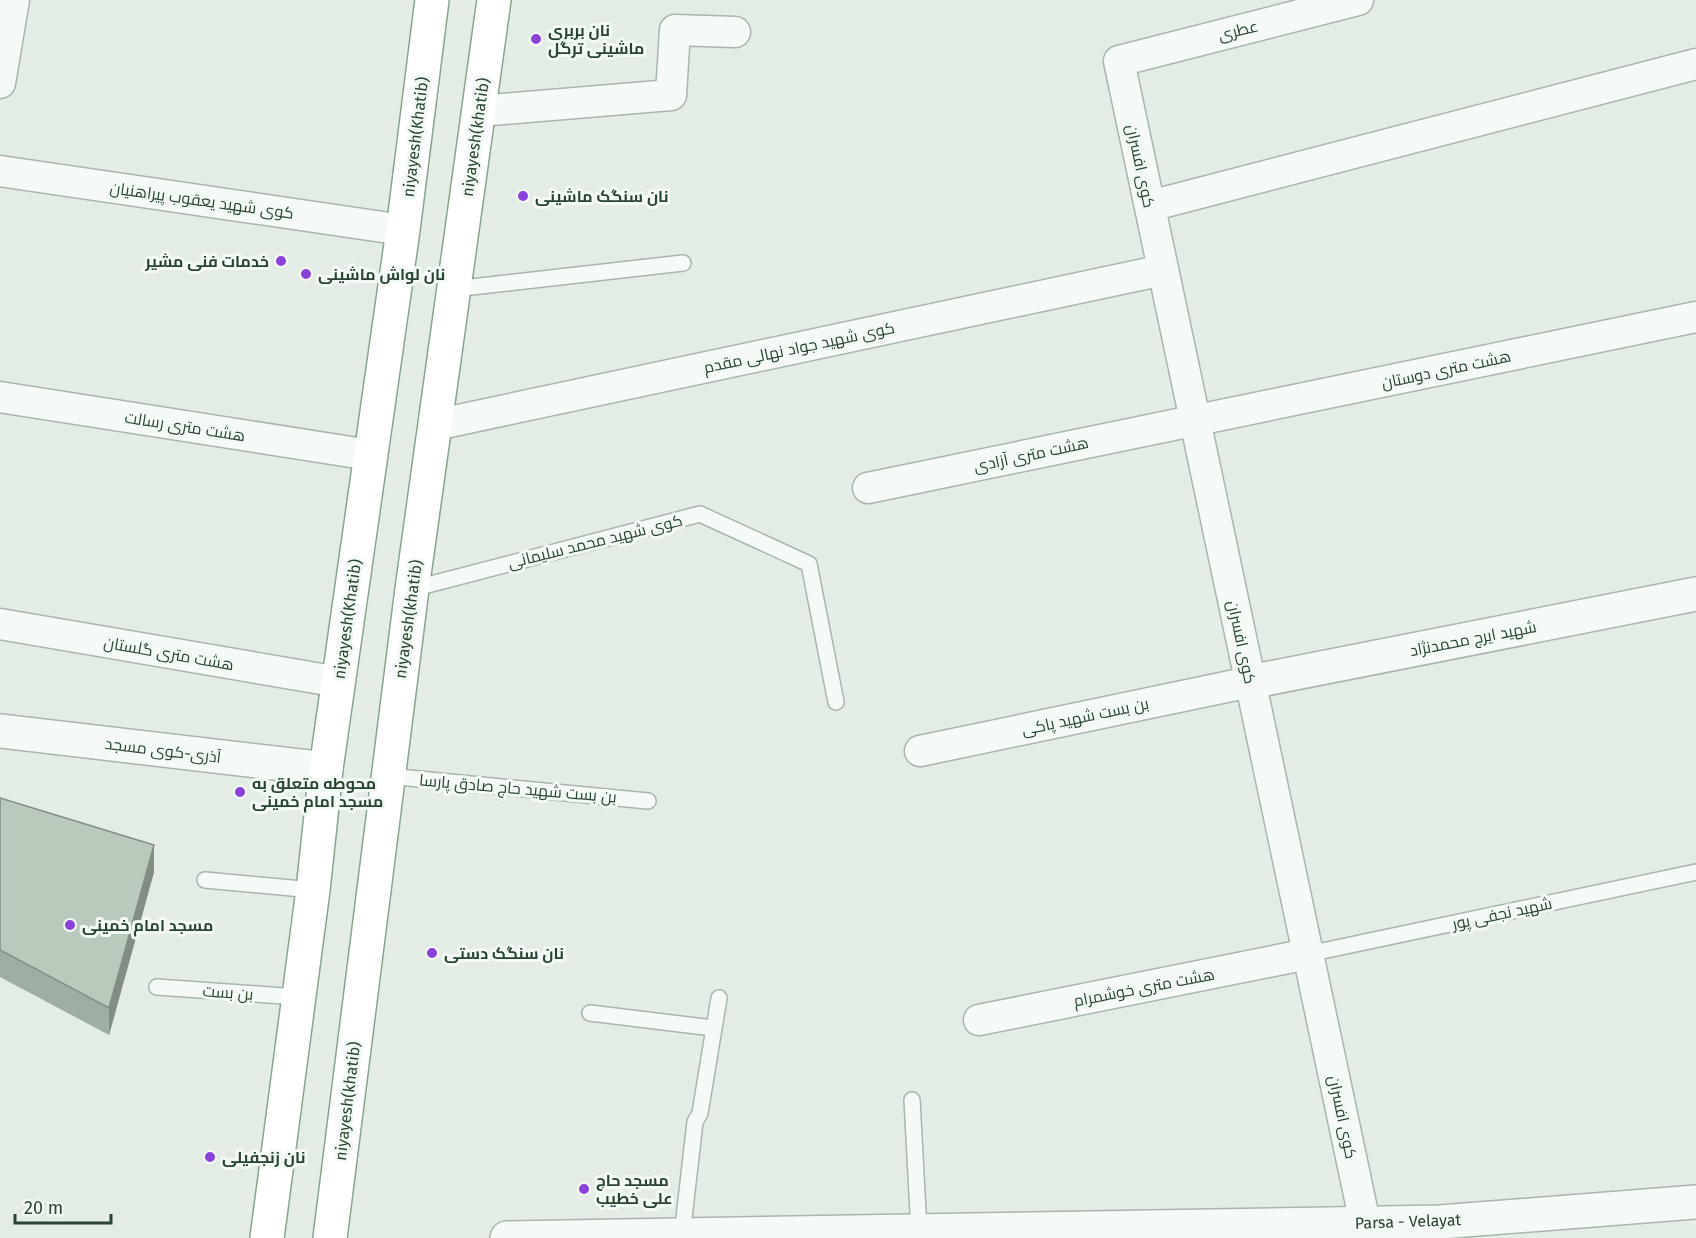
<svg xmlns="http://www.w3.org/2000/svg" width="1696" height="1238" font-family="'Fira Sans',Cairo,sans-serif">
<rect width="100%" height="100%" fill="#e3ece5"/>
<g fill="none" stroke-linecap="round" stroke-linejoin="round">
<defs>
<path id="service" d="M454 289 683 263
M412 589 700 514 809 564 836 702
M388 776 648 801
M205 880 313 890
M1308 954 1696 872
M157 987 298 997
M590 1013 713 1028
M912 1100 919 1231
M682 1235 695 1122 700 1113 719 998"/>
<path id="minor" d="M1358 0 1119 61 1365 1223
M0 83 14 0
M479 111 671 95 675 30 735 32
M0 171 403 230
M1150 206 1696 64
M0 397 370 455
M435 425 1163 270
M868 488 1696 317
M0 624 339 682
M920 751 1250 682
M979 1020 1308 954"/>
<path id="tertiary" d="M1250 682 1696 594
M0 731 326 769
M507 1238 1440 1222 1696 1202"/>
<path id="trunk" d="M267 1238 313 890 326 769 403 230 432 0
M330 1238 412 589 494 0"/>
</defs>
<use href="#service" stroke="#a7b7ab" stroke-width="18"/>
<use href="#minor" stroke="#a7b7ab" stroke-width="33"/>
<use href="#tertiary" stroke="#a7b7ab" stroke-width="36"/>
<use href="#trunk" stroke="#89a48f" stroke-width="36"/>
<use href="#service" stroke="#f6faf7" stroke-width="15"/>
<use href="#minor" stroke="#f6faf7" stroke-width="30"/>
<use href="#tertiary" stroke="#f6faf7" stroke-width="33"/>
<use href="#trunk" stroke="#fff" stroke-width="33"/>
</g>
<path fill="#9faea3" d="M0 798 154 872 109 1035 0 977Z"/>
<path fill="#828d84" d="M154 845V872L109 1035V1008Z"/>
<path fill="#b9cabd" stroke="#828d84" stroke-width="1.5" d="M0 798 154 845 109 1008 0 950Z"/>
<g fill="#8a41d8" stroke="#f3f9f4" stroke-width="2">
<circle cx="536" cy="39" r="6"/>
<circle cx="523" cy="196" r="6"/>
<circle cx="281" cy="261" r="6"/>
<circle cx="306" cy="274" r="6"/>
<circle cx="240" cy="792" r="6"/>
<circle cx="70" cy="925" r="6"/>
<circle cx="432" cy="953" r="6"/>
<circle cx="210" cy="1157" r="6"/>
<circle cx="584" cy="1189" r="6"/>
</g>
<g text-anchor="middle" stroke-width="6" stroke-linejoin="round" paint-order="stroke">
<g font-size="16" font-weight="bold" fill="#294531" stroke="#f3f9f4" text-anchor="start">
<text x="548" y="36">نان بربری<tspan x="548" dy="18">ماشینی ترگل</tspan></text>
<text x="535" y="202">نان سنگک ماشینی</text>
<text x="269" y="267" text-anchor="end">خدمات فنی مشیر</text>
<text x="318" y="280">نان لواش ماشینی</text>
<text x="252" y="789">محوطه متعلق به<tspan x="252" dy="18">مسجد امام خمینی</tspan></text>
<text x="82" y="931">مسجد امام خمینی</text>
<text x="444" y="959">نان سنگک دستی</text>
<text x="222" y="1163">نان زنجفیلی</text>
<text x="596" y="1186">مسجد حاج<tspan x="596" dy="18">علی خطیب</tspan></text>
</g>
<g font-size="16" fill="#294531" stroke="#f3f9f4">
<text transform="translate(1238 30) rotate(-14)" y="6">عطری</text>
<text transform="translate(415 137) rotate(-83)" y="6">niyayesh(Khatib)</text>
<text transform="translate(475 137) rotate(-82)" y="6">niyayesh(khatib)</text>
<text transform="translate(1141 166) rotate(78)" y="6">کوی افسران</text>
<text transform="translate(202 200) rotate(8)" y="6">کوی شهید یعقوب پیراهنیان</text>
<text transform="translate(799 347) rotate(-12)" y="6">کوی شهید جواد نهالی مقدم</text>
<text transform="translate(1446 369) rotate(-12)" y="6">هشت متری دوستان</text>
<text transform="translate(185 426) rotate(9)" y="6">هشت متری رسالت</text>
<text transform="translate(1031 454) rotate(-12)" y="6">هشت متری آزادی</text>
<text transform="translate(595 541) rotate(-14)" y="6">کوی شهید محمد سلیمانی</text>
<text transform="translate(347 619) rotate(-82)" y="6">niyayesh(Khatib)</text>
<text transform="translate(408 619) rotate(-82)" y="6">niyayesh(khatib)</text>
<text transform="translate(1473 638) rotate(-11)" y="6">شهید ایرج محمدنژاد</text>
<text transform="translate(1242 642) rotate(78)" y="6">کوی افسران</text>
<text transform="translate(169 653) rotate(10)" y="6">هشت متری گلستان</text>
<text transform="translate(1085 716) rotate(-12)" y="6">بن بست شهید پاکى</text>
<text transform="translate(163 750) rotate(7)" y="6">آذری-کوی مسجد</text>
<text transform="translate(518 788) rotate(5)" y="6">بن بست شهید حاج صادق پارسا</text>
<text transform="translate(1502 913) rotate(-12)" y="6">شهید نجفی پور</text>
<text transform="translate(1144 987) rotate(-11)" y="6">هشت متری خوشمرام</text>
<text transform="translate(228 992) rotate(4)" y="6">بن بست</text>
<text transform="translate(347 1101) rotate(-83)" y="6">niyayesh(khatib)</text>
<text transform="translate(1343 1117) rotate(78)" y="6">کوی افسران</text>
<text transform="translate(1408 1221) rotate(-2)" y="6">Parsa - Velayat</text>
</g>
</g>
<path d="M15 1214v9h96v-9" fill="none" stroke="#294531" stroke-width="3"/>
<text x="24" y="1214" font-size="18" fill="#294531" stroke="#f3f9f4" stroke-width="4.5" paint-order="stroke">20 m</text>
</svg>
